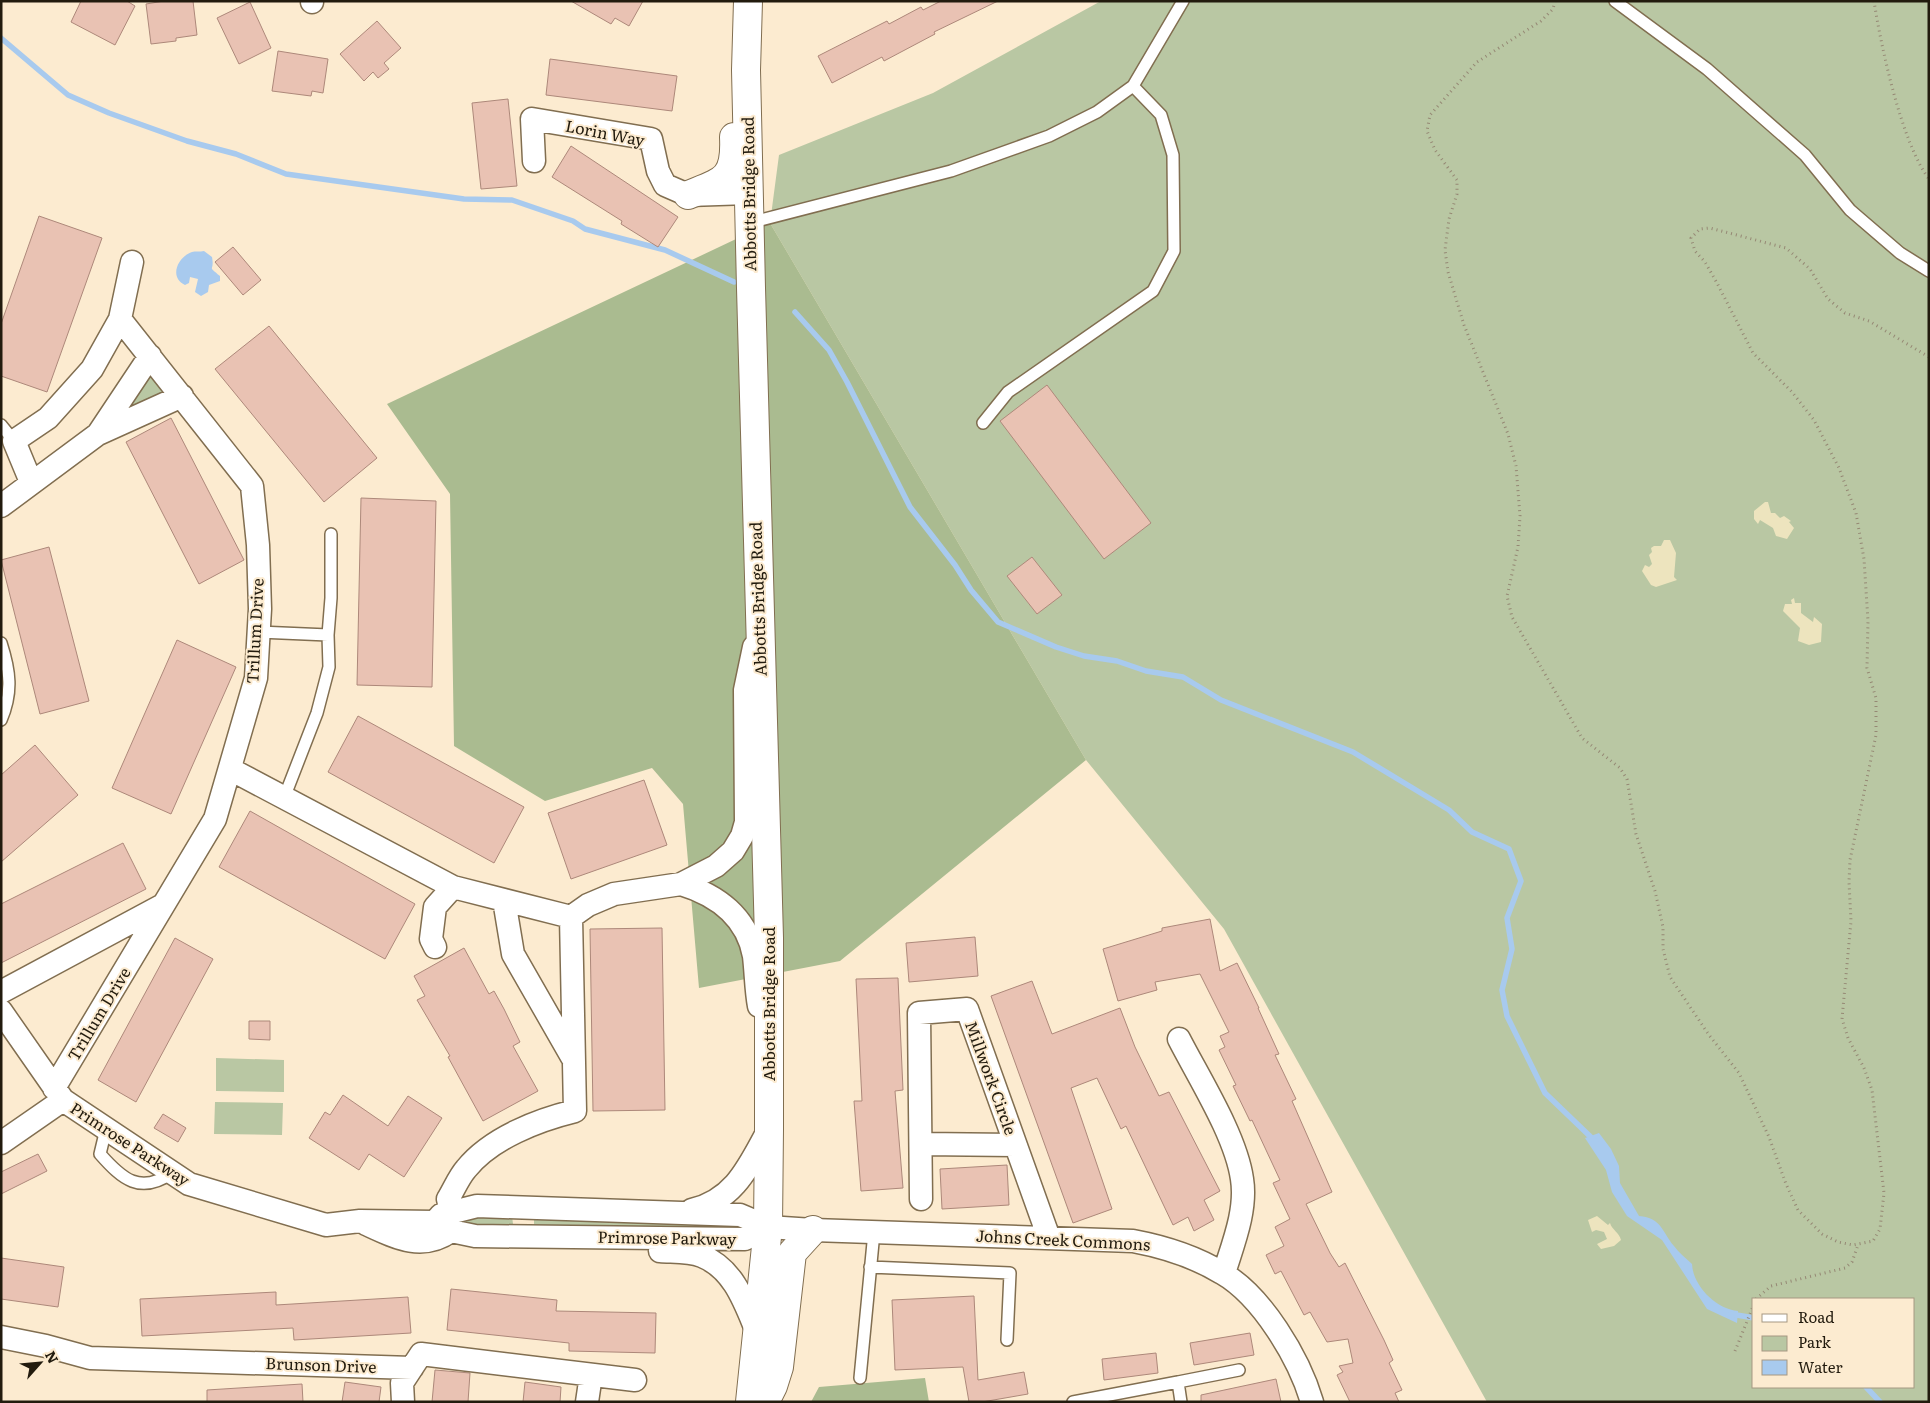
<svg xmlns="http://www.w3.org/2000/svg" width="1930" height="1403" font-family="Literata,serif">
<rect width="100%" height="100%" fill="#fcebd0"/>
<path fill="#b9c7a3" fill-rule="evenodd" d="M1101 1H1929V1402H1487L1224 929 1086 760 770 223 779 155 933 93ZM1754 1299H1914V1387H1754Z
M153 375 163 390 160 396 121 419 140 379Z
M216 1058 284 1060V1092L216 1091Z
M215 1102 283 1103 282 1135 214 1134Z
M465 1214 512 1216 513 1224H466Z
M534 1218 736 1226V1232L534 1226Z"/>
<path fill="#aabb90" d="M770 223 1086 760 840 961 699 988 683 804 652 768 545 801 454 746 450 494 387 404Z
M925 1378 929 1402H811L819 1387Z"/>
<path fill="#ede4be" d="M1765 502H1768L1771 513H1775L1780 518 1784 516 1791 521 1789 522 1794 528 1787 539 1776 536 1773 528 1760 520 1758 524 1754 519V511Z
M1664 540H1670L1676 553 1674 577 1677 580 1656 587 1651 585 1642 571 1645 565 1649 567 1652 564 1649 555 1652 552 1651 548 1654 546H1661Z
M1794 598 1795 603H1801V613L1813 622 1814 617 1822 624 1821 642 1809 645 1798 641 1800 628 1783 611 1785 604H1792L1791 600Z
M1597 1216 1608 1225 1610 1223C1612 1230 1619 1232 1621 1240L1614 1246 1601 1249 1597 1244 1607 1239 1604 1232 1596 1230 1592 1232 1588 1220Z"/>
<path fill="#a8caee" d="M204 251 212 257C215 273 206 264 220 276V281L209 285 208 292 201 296 195 292 198 279 190 277 189 283 185 285C169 278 177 257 192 252 195 251 200 252 204 251Z
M1599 1133 1611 1149 1619 1166 1620 1183 1639 1216C1662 1218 1662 1232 1674 1246 1679 1253 1686 1258 1692 1264 1693 1286 1716 1309 1738 1311L1737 1323 1707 1309 1662 1240 1627 1216 1612 1192 1606 1170 1585 1138Z"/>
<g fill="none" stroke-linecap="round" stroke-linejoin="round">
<path stroke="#a8caee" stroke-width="5.5" d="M1 38 68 95 109 113 187 141 236 154 286 174 464 199 512 200 573 221 585 229 665 250 734 282
M795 312 829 350 847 382 910 507 955 565 971 590 998 622 1056 647 1084 656 1117 661 1146 671 1183 677 1221 700 1353 752 1449 810 1472 832 1509 849 1521 881 1507 918 1512 949 1502 990 1507 1016 1545 1093 1596 1142
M1731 1314 1754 1318
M1866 1387 1880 1402"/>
</g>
<path fill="#e9c2b3" stroke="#ad887a" d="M81 1H127L135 6 115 45 71 22Z
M164 1H193L197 35 176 38V41L151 44 146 4Z
M571 1H643L629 26 615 18 611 24Z
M941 1H998L934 32 935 34 884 61 882 57 832 83 818 56 887 21 889 24 921 7 923 10Z
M250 2 271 48 239 64 217 18Z
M377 21 401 48 384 63 389 69 378 78 373 72 364 81 340 54Z
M278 51 328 59 323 93 312 91 311 96 272 91Z
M550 59 677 76 672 111 546 95Z
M508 99 517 186 481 189 472 103Z
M571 146 678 217 658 247 621 224 622 221 552 177Z
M39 216 102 238 47 392 1 376V324Z
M233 247 261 280 243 295 215 262Z
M269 326 377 458 324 502 215 369Z
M1047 385 1151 523 1104 559 1000 421Z
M171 418 244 560 199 584 126 442Z
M361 498 436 501 432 687 357 685Z
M49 547 89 701 40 714 1 560Z
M1032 557 1062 595 1037 614 1007 576Z
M177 640 236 667 171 814 112 788Z
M358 716 524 807 494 863 328 772Z
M35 745 78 795 1 862V775Z
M644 780 667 845 571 879 548 813Z
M250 811 415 904 385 959 219 867Z
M123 843 146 889 1 963V904Z
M1210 919 1220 971 1237 963 1259 1008H1258L1279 1054 1275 1055 1296 1099 1292 1101 1332 1192 1306 1204 1330 1253 1339 1267 1345 1263 1384 1340 1393 1360 1389 1363 1402 1390 1395 1393 1399 1402H1350L1337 1375 1343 1372 1339 1366 1353 1363 1348 1339 1327 1342 1310 1312 1304 1315 1281 1271 1275 1274 1266 1255 1284 1246 1275 1227 1290 1219 1273 1183 1280 1180 1252 1120 1250 1121 1233 1086 1236 1085 1219 1050 1225 1047 1220 1036 1229 1032 1200 974 1155 982 1157 990 1118 1001 1103 949 1162 931V928Z
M662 928 665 1110 593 1111 590 929Z
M975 937 978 976 909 982 906 943Z
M175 938 213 959 136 1102 98 1080Z
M464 948 489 994 494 991 504 1009 520 1042 513 1046 538 1091 483 1121 448 1057 450 1056 417 1000 425 996 414 976Z
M898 978 903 1090 895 1091 903 1188 861 1191 854 1101H862L856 979Z
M1032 981 1052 1034 1120 1008 1135 1047 1159 1096 1169 1092 1220 1191 1204 1200 1214 1220 1194 1231 1188 1217 1173 1225 1126 1126 1121 1129 1097 1078 1071 1088 1112 1209 1073 1223 991 996Z
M249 1021H270V1040L249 1039Z
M343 1095 388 1126 408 1096 442 1118 404 1177 369 1154 359 1170 309 1138 325 1112 330 1115Z
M163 1114 186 1128 178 1142 154 1128Z
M38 1154 47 1171 1 1194V1172Z
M1007 1165 1009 1205 942 1209 940 1169Z
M1 1258 64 1267 58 1307 1 1299Z
M451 1289 557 1300 556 1311 656 1313 655 1353 569 1351V1343L447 1330Z
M276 1292V1305L408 1297 411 1333 294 1340 293 1328 142 1336 140 1299Z
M974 1296 978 1380 1024 1372 1028 1394 982 1402H969L963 1367 895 1370 892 1300Z
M1250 1333 1254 1355 1194 1365 1190 1343Z
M1156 1353 1158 1373 1104 1380 1102 1359Z
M435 1370 470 1373 468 1402H432Z
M1276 1379 1281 1402H1201V1395Z
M345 1382 381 1387 379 1402H342Z
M525 1382 561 1387 560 1402H523Z
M302 1384 303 1402H207V1390Z"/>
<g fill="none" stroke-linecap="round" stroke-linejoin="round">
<defs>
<path id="lane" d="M1615 1 1707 69 1805 155 1850 210 1900 253 1929 271
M749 223 951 171 1049 136 1097 112 1133 86 1183 1
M983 423 1008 392 1153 291 1174 251 1173 155 1161 115 1133 86
M1 425 14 441
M259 632 328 635 329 667 317 713 284 798
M328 635 331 598V534
M1 643C10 671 13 692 1 720
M106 1129 100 1154C122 1179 140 1195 172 1173
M870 1267 1010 1273 1007 1340
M860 1378 874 1232
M1178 1382 1239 1370
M1073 1402 1178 1382 1181 1402"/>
<path id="street" d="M312 2V1
M534 161 532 119 651 139 658 171 665 185 688 195 749 193
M98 434 150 356
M31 482 14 441 48 418 92 369 120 319
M1 506 98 434 182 396
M230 769 453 887 571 917
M681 884C717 895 747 917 754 956 756 973 756 990 759 1006
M504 900 513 954 572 1057
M435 947 431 939 435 907 453 887
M1 992 163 905
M1 1011 63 1100 189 1184 326 1225 360 1221 435 1222 441 1215 477 1206 740 1215 768 1227 813 1230 1133 1241C1165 1247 1194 1256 1222 1273 1262 1296 1299 1358 1312 1402
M1179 1039C1199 1078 1236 1136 1242 1179 1247 1210 1233 1244 1224 1273
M54 1088 215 819 256 678 260 609 258 545 252 486 120 319 132 262
M1 1143 63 1100
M922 1144 1015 1145
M921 1199 919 1013 967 1009 1049 1238
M692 1210C736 1199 749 1165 769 1129
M366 1224C394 1237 422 1252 451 1231L475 1236 745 1239 768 1227
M451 1231V1212L448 1199C454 1189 459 1177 466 1169 491 1138 538 1120 575 1111L571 917 588 905 614 894 681 884 716 866 733 851 742 836 746 822 745 690 754 647
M660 1251C673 1252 690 1251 702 1256 734 1269 745 1303 757 1332
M1 1337 46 1346 90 1358 412 1368
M403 1402 402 1383 421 1354 635 1380
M587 1402 591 1375"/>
<path id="secondary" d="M748 1 746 70 751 288 769 938V1129L768 1227 750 1402
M688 195C723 181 736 180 734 137
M765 1402 773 1386 779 1367 792 1253 813 1230"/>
</defs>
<use href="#lane" stroke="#816e50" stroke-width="14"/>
<use href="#street" stroke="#816e50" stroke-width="25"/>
<use href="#secondary" stroke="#816e50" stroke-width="30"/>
<path stroke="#958874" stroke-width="3" stroke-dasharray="1 4" stroke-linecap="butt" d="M1555 1 1553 9 1541 21 1477 62 1430 115 1427 131 1435 150 1457 180V194L1449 219 1445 250 1448 272 1464 325 1508 434 1516 466 1520 516 1518 547 1507 596 1512 617 1582 738 1620 768 1627 779 1636 834 1655 891 1663 927V949L1670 977 1709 1035 1739 1073 1769 1137 1786 1184 1798 1210 1822 1234 1838 1242 1853 1245 1873 1241 1880 1229 1884 1193 1872 1090 1864 1068 1848 1038 1842 1019 1851 921 1849 882 1850 860 1876 735V698L1867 668 1868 621 1864 559 1856 513 1839 468 1814 420 1792 392 1753 353 1717 283 1705 262 1695 251 1691 238 1700 229 1710 228 1786 248 1810 269 1828 299 1845 313 1869 321 1929 357
M1874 1C1881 47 1902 144 1929 179
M1756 1299 1771 1286 1845 1268 1852 1262 1858 1245
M1735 1351 1754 1304"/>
<use href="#lane" stroke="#fff" stroke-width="11"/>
<use href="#street" stroke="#fff" stroke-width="22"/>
<use href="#secondary" stroke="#fff" stroke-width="28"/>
</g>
<g text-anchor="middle" stroke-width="4" stroke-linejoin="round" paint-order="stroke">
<g font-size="16" fill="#221b0e" stroke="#fcebd0">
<text transform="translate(605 133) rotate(11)" y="6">Lorin Way</text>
<text transform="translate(749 194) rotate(-91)" y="6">Abbotts Bridge Road</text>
<text transform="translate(758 599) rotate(-92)" y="6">Abbotts Bridge Road</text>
<text transform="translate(255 631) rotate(-87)" y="6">Trillum Drive</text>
<text transform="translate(769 1004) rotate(-90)" y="6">Abbotts Bridge Road</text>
<text transform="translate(99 1014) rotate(-59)" y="6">Trillum Drive</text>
<text transform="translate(991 1078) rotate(70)" y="6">Millwork Circle</text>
<text transform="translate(130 1144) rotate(33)" y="6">Primrose Parkway</text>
<text transform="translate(667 1238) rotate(1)" y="6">Primrose Parkway</text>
<text transform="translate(1063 1240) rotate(3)" y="6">Johns Creek Commons</text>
<text transform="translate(321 1365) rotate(2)" y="6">Brunson Drive</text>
</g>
</g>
<rect width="1930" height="1403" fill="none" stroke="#221b0e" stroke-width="5"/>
<rect x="1752" y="1298" width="162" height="90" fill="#fcebd0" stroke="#a59882"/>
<rect x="1762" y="1314" width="25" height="8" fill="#ffffff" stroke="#a59882"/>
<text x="1798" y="1323" font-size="15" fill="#221b0e">Road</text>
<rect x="1762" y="1336" width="25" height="15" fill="#b9c7a3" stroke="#a59882"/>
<text x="1798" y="1348" font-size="15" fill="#221b0e">Park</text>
<rect x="1762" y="1360" width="25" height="15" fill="#a8caee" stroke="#a59882"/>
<text x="1798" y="1373" font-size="15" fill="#221b0e">Water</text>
<g transform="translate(40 1363) rotate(63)" stroke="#fcebd0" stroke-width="4" paint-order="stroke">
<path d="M0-4L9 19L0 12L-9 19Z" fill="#221b0e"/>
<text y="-8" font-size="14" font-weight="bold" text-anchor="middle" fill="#221b0e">N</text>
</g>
</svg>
